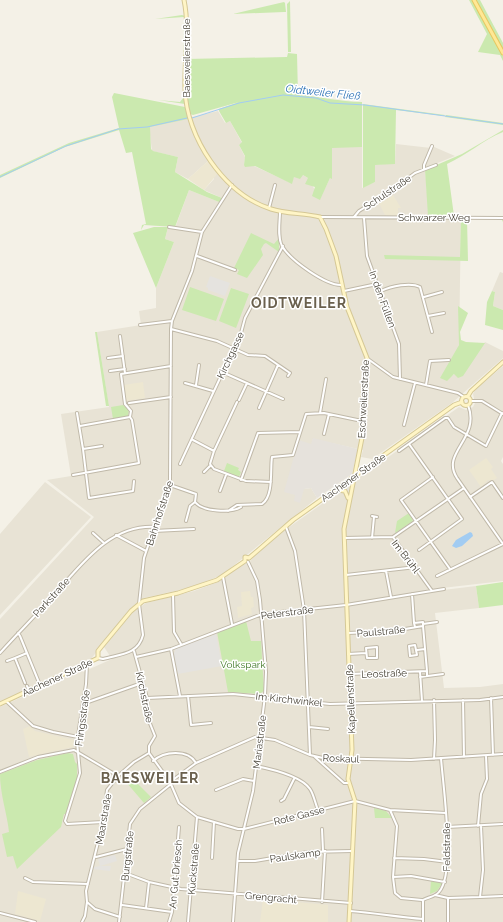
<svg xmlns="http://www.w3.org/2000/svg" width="503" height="922" font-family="Raleway,sans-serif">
<rect width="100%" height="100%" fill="#f4f1e7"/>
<path fill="#e8e3d5" d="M218 111 225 123 230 121 242 143 239 145 245 157 244 165 254 166 291 183 294 177 303 175 308 178 320 199 330 178H332V147H362V188L375 182 374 165 395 163 396 144 431 148 432 146 455 156 425 168 429 218H461L459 345 449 378 470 363 485 342 503 351V358L452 403 372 459 361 457 363 450 313 439 304 489 311 488 317 498 222 575 192 587 144 598 131 608 91 659 83 664 0 702V619L94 517 47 480 71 476 61 414 109 407 97 332 141 325 139 311 156 308V288L174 242 165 239 168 227 175 228 189 190 219 202 222 198 204 190 214 179 208 161 188 179 175 172 178 157 152 151 149 127Z
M500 272 503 273V310L493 306 495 292 492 291Z
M503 366V457L501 461 503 464V581L442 588 443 590 476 586 479 608 435 613 444 688 480 687 503 684V922H0V707L81 670 83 672 112 659 104 647 134 611 146 603 194 591 218 582 244 563 248 564 256 554 285 530 459 407 466 410 473 407 475 403 473 394 475 390Z
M45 482 91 517 0 615V534Z"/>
<path fill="#e6e2dc" d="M313 438 358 449 352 474 317 498 311 488 304 489 300 503 294 501 295 495 284 492 294 456 299 440 311 444Z"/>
<path fill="#ede7d1" d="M208 161 218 173 204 190 188 179Z
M393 195 401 208H398V216L385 215 379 203Z
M143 382 145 398 126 401 124 385Z
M486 458 493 467 491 469 497 478 492 481 488 480 481 487 469 470Z
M250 591 251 597H253L254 607 251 608 252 614 238 618 237 607 242 606 241 592Z
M30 726 35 731 74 740 73 747 29 757 23 729Z
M18 891 46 899 40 921 15 914Z
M263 899 328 905V922H260Z"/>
<path fill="#cbe9af" d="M469 0H472L503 56V61L500 55 478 52 487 34Z
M476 0H480L503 43V50Z
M290 1 291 52H288L287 4Z
M284 2 285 3 286 12H284L233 14Z
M182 15 185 16V104L158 100 180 102 183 98 184 17 155 19Z
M288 53 297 54 298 95C320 96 340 102 362 102V147L332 148V179L330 178 320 200 312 196 315 187 305 184 308 178 303 175 300 179 294 177 292 184 255 166 245 167 244 165 245 156 239 145 242 142 230 121 226 123 219 111V109L239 102 287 93 239 102 193 115 190 114 186 88V59L287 57Z
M114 93 185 107 188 119 150 127 151 149 153 151 178 157 175 172 207 192 222 198 219 202 189 190 175 227 144 225 141 230 142 225 146 224 132 152 126 153 119 130 65 147 0 178V175L69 143 119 128 112 97Z
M363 104 445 115 444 116 396 110 395 164 375 165V182L363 188Z
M446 115 503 123V125L445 117Z
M503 130V132C483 140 467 155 447 164L454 216H428L425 170 462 154Z
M461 218 500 219H503V222L502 220 498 219H467L468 261 385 259 384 255 460 257Z
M154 227H168L165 239 174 242 156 288 133 233Z
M251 233 274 244 279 238V252L266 243 264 244 261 249 263 255 247 278 237 274 239 270 234 268Z
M190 287 224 299 216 321 182 310Z
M231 288 249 294 236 328 219 321Z
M492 291 495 292 493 306 503 310V330L485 325 487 302Z
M458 306 468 313 460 332 461 340 466 342 485 343 463 376 458 378 454 374 447 381 440 378 459 345Z
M95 332H97L109 406H106Z
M123 405 129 410 128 416 113 419 111 407Z
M227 463 239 468 238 470 241 472 239 477 224 471Z
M409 513 413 521 395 533 397 521Z
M503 582V605L479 608 476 586Z
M246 621 251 641H261L264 691 259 694 228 692 217 632Z
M68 753 73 754 75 762 77 764V780L66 814H64L61 827 17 869 13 856 7 857 2 834 9 832C7 813 0 794 0 774L37 760Z
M135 776 139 781 137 783 151 797 144 803 126 782Z
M374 808 386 811 392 818H375Z
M431 880 443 882 437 891 430 894Z"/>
<path fill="#e5e3df" d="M210 276 230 283 225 296 208 290V288L206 287Z
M216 633 222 666 178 674 173 653 175 652V649L209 635 210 637Z
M115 855 117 861 100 866H111L110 871 93 869 94 867 100 866 98 859Z"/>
<path fill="#a2ccf2" d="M470 532 472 533 473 536 462 546 456 548 452 546 456 540Z"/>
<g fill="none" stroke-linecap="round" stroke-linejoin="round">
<path stroke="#a2ccf2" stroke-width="1" d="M192 118 239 103 283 95 316 98 330 103 365 105 503 124
M0 177 66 146 118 129 147 127 187 118"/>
<defs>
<path id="street" d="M424 169V165L432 146
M269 208 275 185
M280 211C280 222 277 236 282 246 290 260 326 286 342 285
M320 217 503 218
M354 217 359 211 388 193 415 173 436 165
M364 218 367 256 399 344 400 379
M169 227 202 232
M197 256 235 270
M344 291 377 284
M381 291C391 286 411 282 420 287L432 332
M424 297 442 292
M428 316 444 313
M140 325 172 321
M171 329 217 341 248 355 265 356 290 373 288 376
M120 336 125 373
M108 358 123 356
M368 359 393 377 458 393 464 397
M110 371 125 369
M222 372 283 399
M185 383 213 391
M196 385 199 365
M426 385 430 361 449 360
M239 400 247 383
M471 401H482L503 414
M129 403 171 397
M468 405C481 439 440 452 457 478L503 544
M259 408 278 365
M77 413 83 449 89 498 133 491 134 481
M320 413 326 379
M130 417 131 411 125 404 121 374 171 366
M404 425 415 383
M80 426 130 417
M324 434 329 414
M193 440 214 451 210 464 214 469 246 481 271 482
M409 444 462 519 419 550
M83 449 102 446
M214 451 237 402
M399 451 445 418H448L454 427 486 446 502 413
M180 464 241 333 245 318 283 246
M204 472 210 466
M73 475 139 463 132 420 130 417
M433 477 401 500 450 569
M241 480 258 433 300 432
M170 485 196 494 195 502 190 506 186 521
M220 491 226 475
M470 497 492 482 503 498
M195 502C203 512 231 513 241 507
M228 511 237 505 262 504C274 496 270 469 272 457L293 455 306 414 324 413 362 421
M372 516 377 517
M286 527 295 551 304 610 310 755
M154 531 194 529
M93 533 104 543
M116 535 146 551
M393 537 464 488
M344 538 393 537 432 591
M372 538 374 517
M386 571 391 597
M346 575 416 567
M437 576 503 544
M223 577 232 624
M412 594 414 623
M173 595 174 632 181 644
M423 624 437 622
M423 626 427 671
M415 627 414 623 423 622
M18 633 20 636 40 685
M348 633 393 631 423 626V622
M415 645 417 655 410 656 409 646Z
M377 647V658H367L366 648Z
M171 649 180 696
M417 650 425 649
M134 651 147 698 149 721 155 736 149 746V753L170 782 179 803 197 817 238 829H244L355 801 390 810 446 813
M0 653C18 633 37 614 55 594 82 564 110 524 156 527
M348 654 366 653
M136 657 171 649 262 614 346 605 444 589
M98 658 103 659C120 654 138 655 143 635L139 604 144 558 170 480 171 329 172 321 192 271 202 232 232 185
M7 661 15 658
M87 664 86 684 77 742 80 773 65 821 67 824 103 822
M420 672 422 701
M349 674 427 671V676
M420 677 443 674
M25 683 15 658 27 653
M27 686 29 690
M188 696 191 725 211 723
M147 698 233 694 330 704 480 700 503 697
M491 698 493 755
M463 700 464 757
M6 701 33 726 53 732 78 737
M83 702H88L142 683
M309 727 328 729
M315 757 344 783H349
M434 759 435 740 434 700
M153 761C164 751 188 749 196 763
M256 766C271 769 301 776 310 789 314 795 315 803 318 810
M0 772 38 757 74 750 118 776
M170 782 196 763 255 737 275 740 310 755 323 758 411 760 503 754
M216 790 243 779 254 781
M281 801 284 799 294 779
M390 810 397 826 393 877 395 893 401 898 422 900
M478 826 481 794 487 779 486 756
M481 826 483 870 480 897 503 896
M447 827 503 824
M322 829 323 851
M96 857 127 849
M212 858 214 822
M394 858 424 859 448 862
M238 861H255L308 852 352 851
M125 873 149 882 181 889 351 903
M393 877 411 876 445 882
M25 878 33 882 88 884
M435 895 448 898 480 897
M448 898V922
M423 900C428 897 435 897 439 892 456 873 443 786 441 758
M423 900V922
M322 902 325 851
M122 905 172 912
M146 908 149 882
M350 911C375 913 398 917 423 919
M0 913 35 922
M120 917 95 909 87 902 86 891 103 822 107 790 118 776 134 762 149 753
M82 922 85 916 87 902
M119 922 130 824 140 809 171 784
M169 922 172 912 179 827
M188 922 197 817
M233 922 238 853 253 791 265 696 266 672 260 600 257 581 248 562"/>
<path id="secondary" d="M184 0C190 29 184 60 185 89 186 137 224 194 271 209 286 214 304 213 320 217L326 229 336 256 347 307 367 358 363 395 362 438 344 529 352 750 348 779 355 801 349 922
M468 396 471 391 503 362
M461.5 401a4.5 4.5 0 1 1 9 0a4.5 4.5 0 1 1-9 0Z
M337 490 345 491 348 498
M0 704 98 658V651L102 646 131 611 143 601 178 593 217 580 245 561V557L249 558 293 520 454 405 462 402"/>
<path id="primary" d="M474 0 503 53"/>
</defs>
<use href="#street" stroke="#c0b9a9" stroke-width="4"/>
<use href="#secondary" stroke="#d5c896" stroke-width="5"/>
<use href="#primary" stroke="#e6c862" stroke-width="5"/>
<use href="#street" stroke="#fff" stroke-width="2"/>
<use href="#secondary" stroke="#fff5c6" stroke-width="3"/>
<use href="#primary" stroke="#ffe895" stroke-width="3"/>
</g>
<g text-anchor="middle" stroke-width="3" stroke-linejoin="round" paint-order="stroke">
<g font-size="10" fill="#474236" stroke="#fff">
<text transform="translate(186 58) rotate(-90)" y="4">Baesweilerstraße</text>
<text transform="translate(387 192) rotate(-34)" y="4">Schulstraße</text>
<text x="434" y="221">Schwarzer Weg</text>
<text transform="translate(383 299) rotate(70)" y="4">In den Füllen</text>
<text transform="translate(230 355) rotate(-65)" y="4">Kirchgasse</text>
<text transform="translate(363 399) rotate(-87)" y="4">Eschweilerstraße</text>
<text transform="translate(353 477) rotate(-35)" y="4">Aachener Straße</text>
<text transform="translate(159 513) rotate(-72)" y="4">Bahnhofstraße</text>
<text transform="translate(406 556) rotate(52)" y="4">Im Brühl</text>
<text transform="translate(51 597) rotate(-48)" y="4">Parkstraße</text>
<text transform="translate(287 612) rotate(-7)" y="4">Peterstraße</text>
<text transform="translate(381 631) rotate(-5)" y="4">Paulstraße</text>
<text transform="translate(384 673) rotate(-2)" y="4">Leostraße</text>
<text transform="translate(57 677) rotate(-25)" y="4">Aachener Straße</text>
<text transform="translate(145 697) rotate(78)" y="4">Kirchstraße</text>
<text transform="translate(289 699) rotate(6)" y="4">Im Kirchwinkel</text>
<text transform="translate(350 699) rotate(-92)" y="4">Kapellenstraße</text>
<text transform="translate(82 718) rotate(-82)" y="4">Fringsstraße</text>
<text transform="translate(259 742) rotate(-83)" y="4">Mariastraße</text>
<text transform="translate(341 758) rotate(2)" y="4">Roskaul</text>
<text transform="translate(299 815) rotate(-14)" y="4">Rote Gasse</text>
<text transform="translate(103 819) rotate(-80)" y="4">Maarstraße</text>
<text transform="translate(446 847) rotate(-90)" y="4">Feldstraße</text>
<text transform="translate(295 855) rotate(-8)" y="4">Paulskamp</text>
<text transform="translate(127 856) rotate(-84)" y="4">Burgstraße</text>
<text transform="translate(193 869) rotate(-85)" y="4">Kückstraße</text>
<text transform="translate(175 874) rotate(-85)" y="4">An Gut Driesch</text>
<text transform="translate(271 897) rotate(5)" y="4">Grengracht</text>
</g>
<g font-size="10" fill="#417a27" stroke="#fff">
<text x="243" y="668">Volkspark</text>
</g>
<g font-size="11" font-style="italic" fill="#2c72b6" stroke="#fff">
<text transform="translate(323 92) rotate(6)" y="4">Oidtweiler Fließ</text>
</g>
<g font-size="14" font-weight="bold" letter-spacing="1" fill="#6a604d" stroke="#fff">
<text x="299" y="308">OIDTWEILER</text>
<text x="150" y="783">BAESWEILER</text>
</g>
</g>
</svg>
